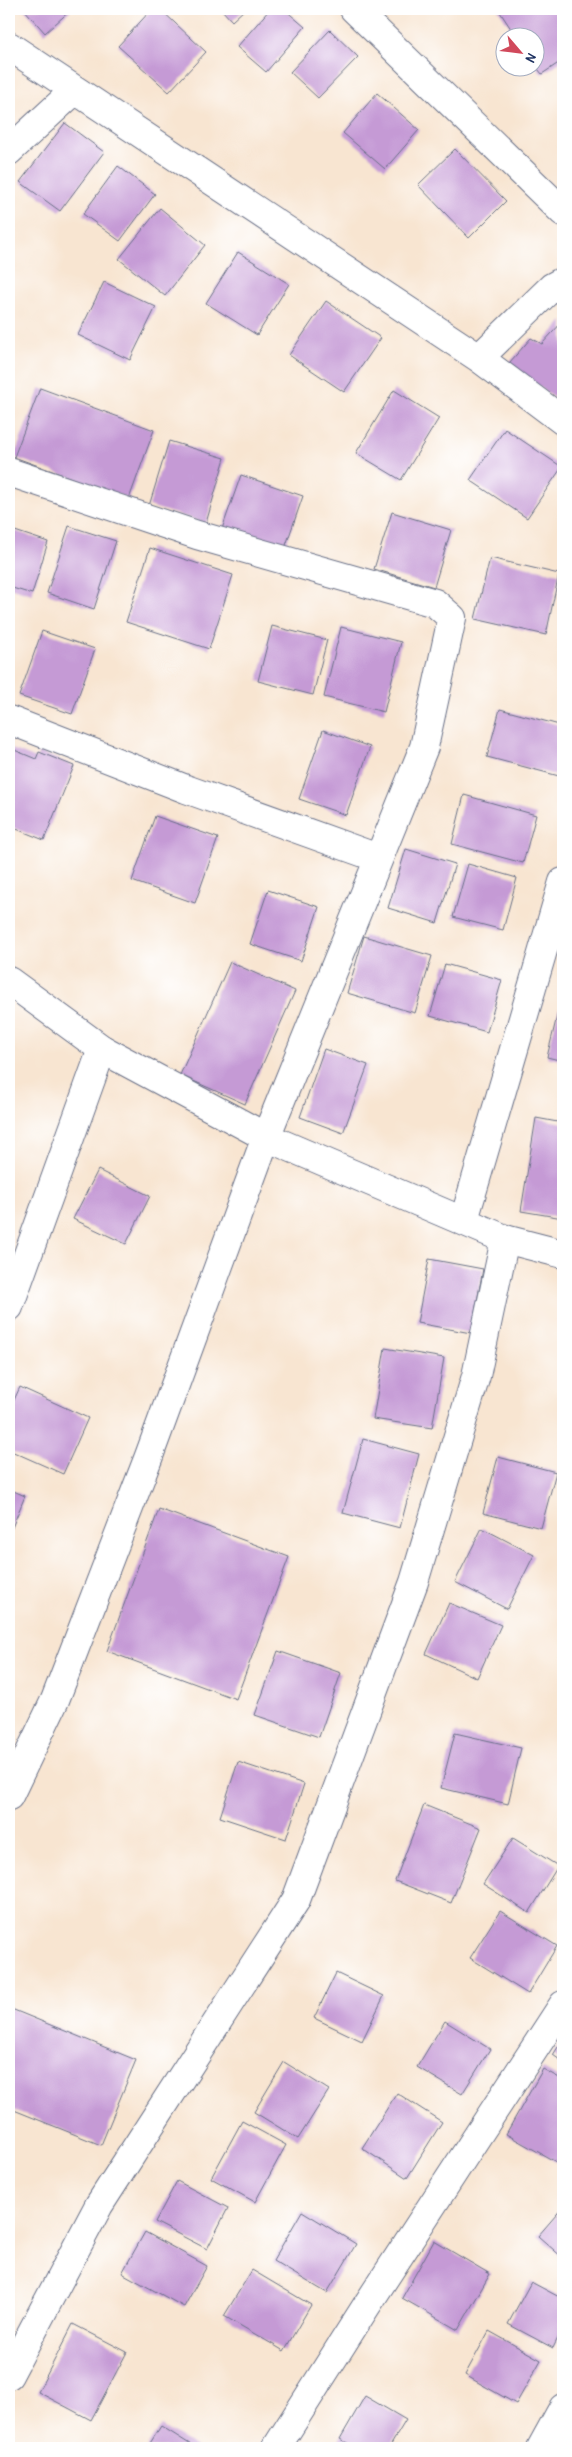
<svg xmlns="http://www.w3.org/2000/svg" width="572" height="2457" font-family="'Patrick Hand',sans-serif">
<rect width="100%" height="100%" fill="#fff"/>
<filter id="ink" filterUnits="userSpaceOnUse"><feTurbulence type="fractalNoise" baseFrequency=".02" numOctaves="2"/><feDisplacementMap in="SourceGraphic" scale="10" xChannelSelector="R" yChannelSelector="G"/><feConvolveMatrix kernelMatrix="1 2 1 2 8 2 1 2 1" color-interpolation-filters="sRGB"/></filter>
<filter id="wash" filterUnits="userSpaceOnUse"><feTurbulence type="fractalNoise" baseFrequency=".0096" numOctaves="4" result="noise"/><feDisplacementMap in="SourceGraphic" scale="20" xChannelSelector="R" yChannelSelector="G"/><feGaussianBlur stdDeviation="1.12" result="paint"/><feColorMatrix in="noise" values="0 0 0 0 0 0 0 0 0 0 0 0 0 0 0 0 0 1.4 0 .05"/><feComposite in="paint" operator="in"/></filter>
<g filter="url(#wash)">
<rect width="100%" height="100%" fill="#f8e5d1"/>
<g id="blocks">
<path fill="#c59ad5" d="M24 9H72L45 33Z
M152 9H160L206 52 169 92 118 46Z
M221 9H245L232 21Z
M270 9H284L305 27 266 72 237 47Z
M498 9H563V60L542 74 534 64V38H517Z
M330 30 358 57 318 98 290 72Z
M377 93 419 130 385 169 343 133Z
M65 123 104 152 60 211 20 182Z
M455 149 506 201 469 238 418 185Z
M118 166 155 194 120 241 83 214Z
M160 208 205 245 165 296 119 259Z
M238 252 289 284 257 335 206 303Z
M104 282 156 307 130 360 78 335Z
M326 301 381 338 344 392 289 355Z
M563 321V405L509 363 531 338 542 344Z
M40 388 154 430 129 499 14 457Z
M394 390 439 418 401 480 356 453Z
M505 429 562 467 527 518 470 480Z
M169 441 225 458 206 523 149 506Z
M241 475 303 496 284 551 222 529Z
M392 512 451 530 434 587 374 569Z
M69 526 116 541 94 609 47 593Z
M9 529 48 542 32 594 9 587Z
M150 548 233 575 209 649 126 622Z
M490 558 559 574 546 635 475 619Z
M272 626 327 640 313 695 258 681Z
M341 627 401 642 384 712 324 697Z
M42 631 95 649 72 714 19 696Z
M500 709 563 726V762L559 776 487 757Z
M323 730 370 747 346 815 299 799Z
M12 749 36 759 39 752 74 766 44 840 9 826V758Z
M464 795 536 815 523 863 452 844Z
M155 816 218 838 195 903 132 881Z
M406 849 455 864 437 923 388 908Z
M468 864 517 878 503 930 453 917Z
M268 890 319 907 301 961 250 944Z
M364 936 432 956 415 1013 347 993Z
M230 962 295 991 245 1104 180 1075Z
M445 964 502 980 487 1032 430 1016Z
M559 1008 563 1009V1061L547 1057Z
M324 1049 368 1065 343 1133 300 1117Z
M536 1118 563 1123V1218L521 1211Z
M98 1170 150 1196 126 1244 73 1219Z
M429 1259 483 1269 471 1333 417 1323Z
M385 1348 444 1358 432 1428 373 1419Z
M20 1387 88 1418 63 1474 9 1450V1411Z
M363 1439 419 1454 400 1528 343 1513Z
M498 1457 556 1472 541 1528 483 1513Z
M9 1489 25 1496 9 1535Z
M159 1509 289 1557 236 1699 107 1651Z
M482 1528 534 1555 507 1609 455 1582Z
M449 1603 501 1625 477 1678 426 1654Z
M278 1651 341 1673 319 1737 255 1715Z
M455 1733 521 1748 508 1804 441 1788Z
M238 1762 304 1784 286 1839 220 1817Z
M424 1805 481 1828 451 1903 395 1881Z
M513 1838 558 1866 529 1913 483 1884Z
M500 1911 557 1946 528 1994 470 1958Z
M336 1973 384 1996 362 2041 314 2018Z
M9 2008 136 2060 101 2145 9 2108Z
M445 2021 490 2049 462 2094 417 2067Z
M563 2039V2062L553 2055Z
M284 2062 329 2090 298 2139 254 2112Z
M543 2069 563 2080V2149L556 2162 506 2134Z
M397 2093 442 2122 407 2178 362 2148Z
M242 2121 286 2145 255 2202 211 2178Z
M177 2181 228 2208 207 2249 155 2222Z
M563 2207V2258L538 2236Z
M302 2211 356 2244 327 2293 273 2261Z
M145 2232 207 2266 184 2307 122 2273Z
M434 2241 490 2274 458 2330 402 2298Z
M252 2270 311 2305 284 2351 224 2316Z
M531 2282 563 2299V2328L553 2348 508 2324Z
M73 2324 127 2352 91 2420 38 2392Z
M489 2331 541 2360 516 2404 465 2375Z
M365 2396 406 2420 389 2448H356L340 2439Z
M161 2426 196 2448H147Z"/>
</g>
</g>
<g filter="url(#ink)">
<use href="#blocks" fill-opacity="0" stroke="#686f86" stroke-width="1"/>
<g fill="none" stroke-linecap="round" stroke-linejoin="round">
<defs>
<path id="minor" d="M354 9 563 212
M9 46 479 358 563 421
M9 151 75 90
M479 358 552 287 563 281
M9 472 197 535 435 603 452 618 424 747 266 1137 149 1456 55 1700 9 1796
M9 720 186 789 378 858
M464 1220 563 882
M9 1307 102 1049
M9 2375 99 2205 296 1900 414 1582 476 1376 505 1239
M276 2448 367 2305 563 2005
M541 2448 563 2408"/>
<path id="tertiary" d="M9 981 102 1049 266 1137 505 1239 563 1254"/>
</defs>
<use href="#minor" stroke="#686f86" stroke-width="30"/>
<use href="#tertiary" stroke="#686f86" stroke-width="30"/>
<use href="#minor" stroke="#fff" stroke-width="28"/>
<use href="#tertiary" stroke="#fff" stroke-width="28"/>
</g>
</g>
<rect width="572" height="2457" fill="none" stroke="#fff" stroke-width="30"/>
<g transform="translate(520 52) rotate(118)"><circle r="24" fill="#ffffff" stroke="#a4acbf"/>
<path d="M0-4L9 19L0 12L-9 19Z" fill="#d1495b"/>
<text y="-8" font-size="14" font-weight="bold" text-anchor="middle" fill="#1b2f5e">N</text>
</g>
</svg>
